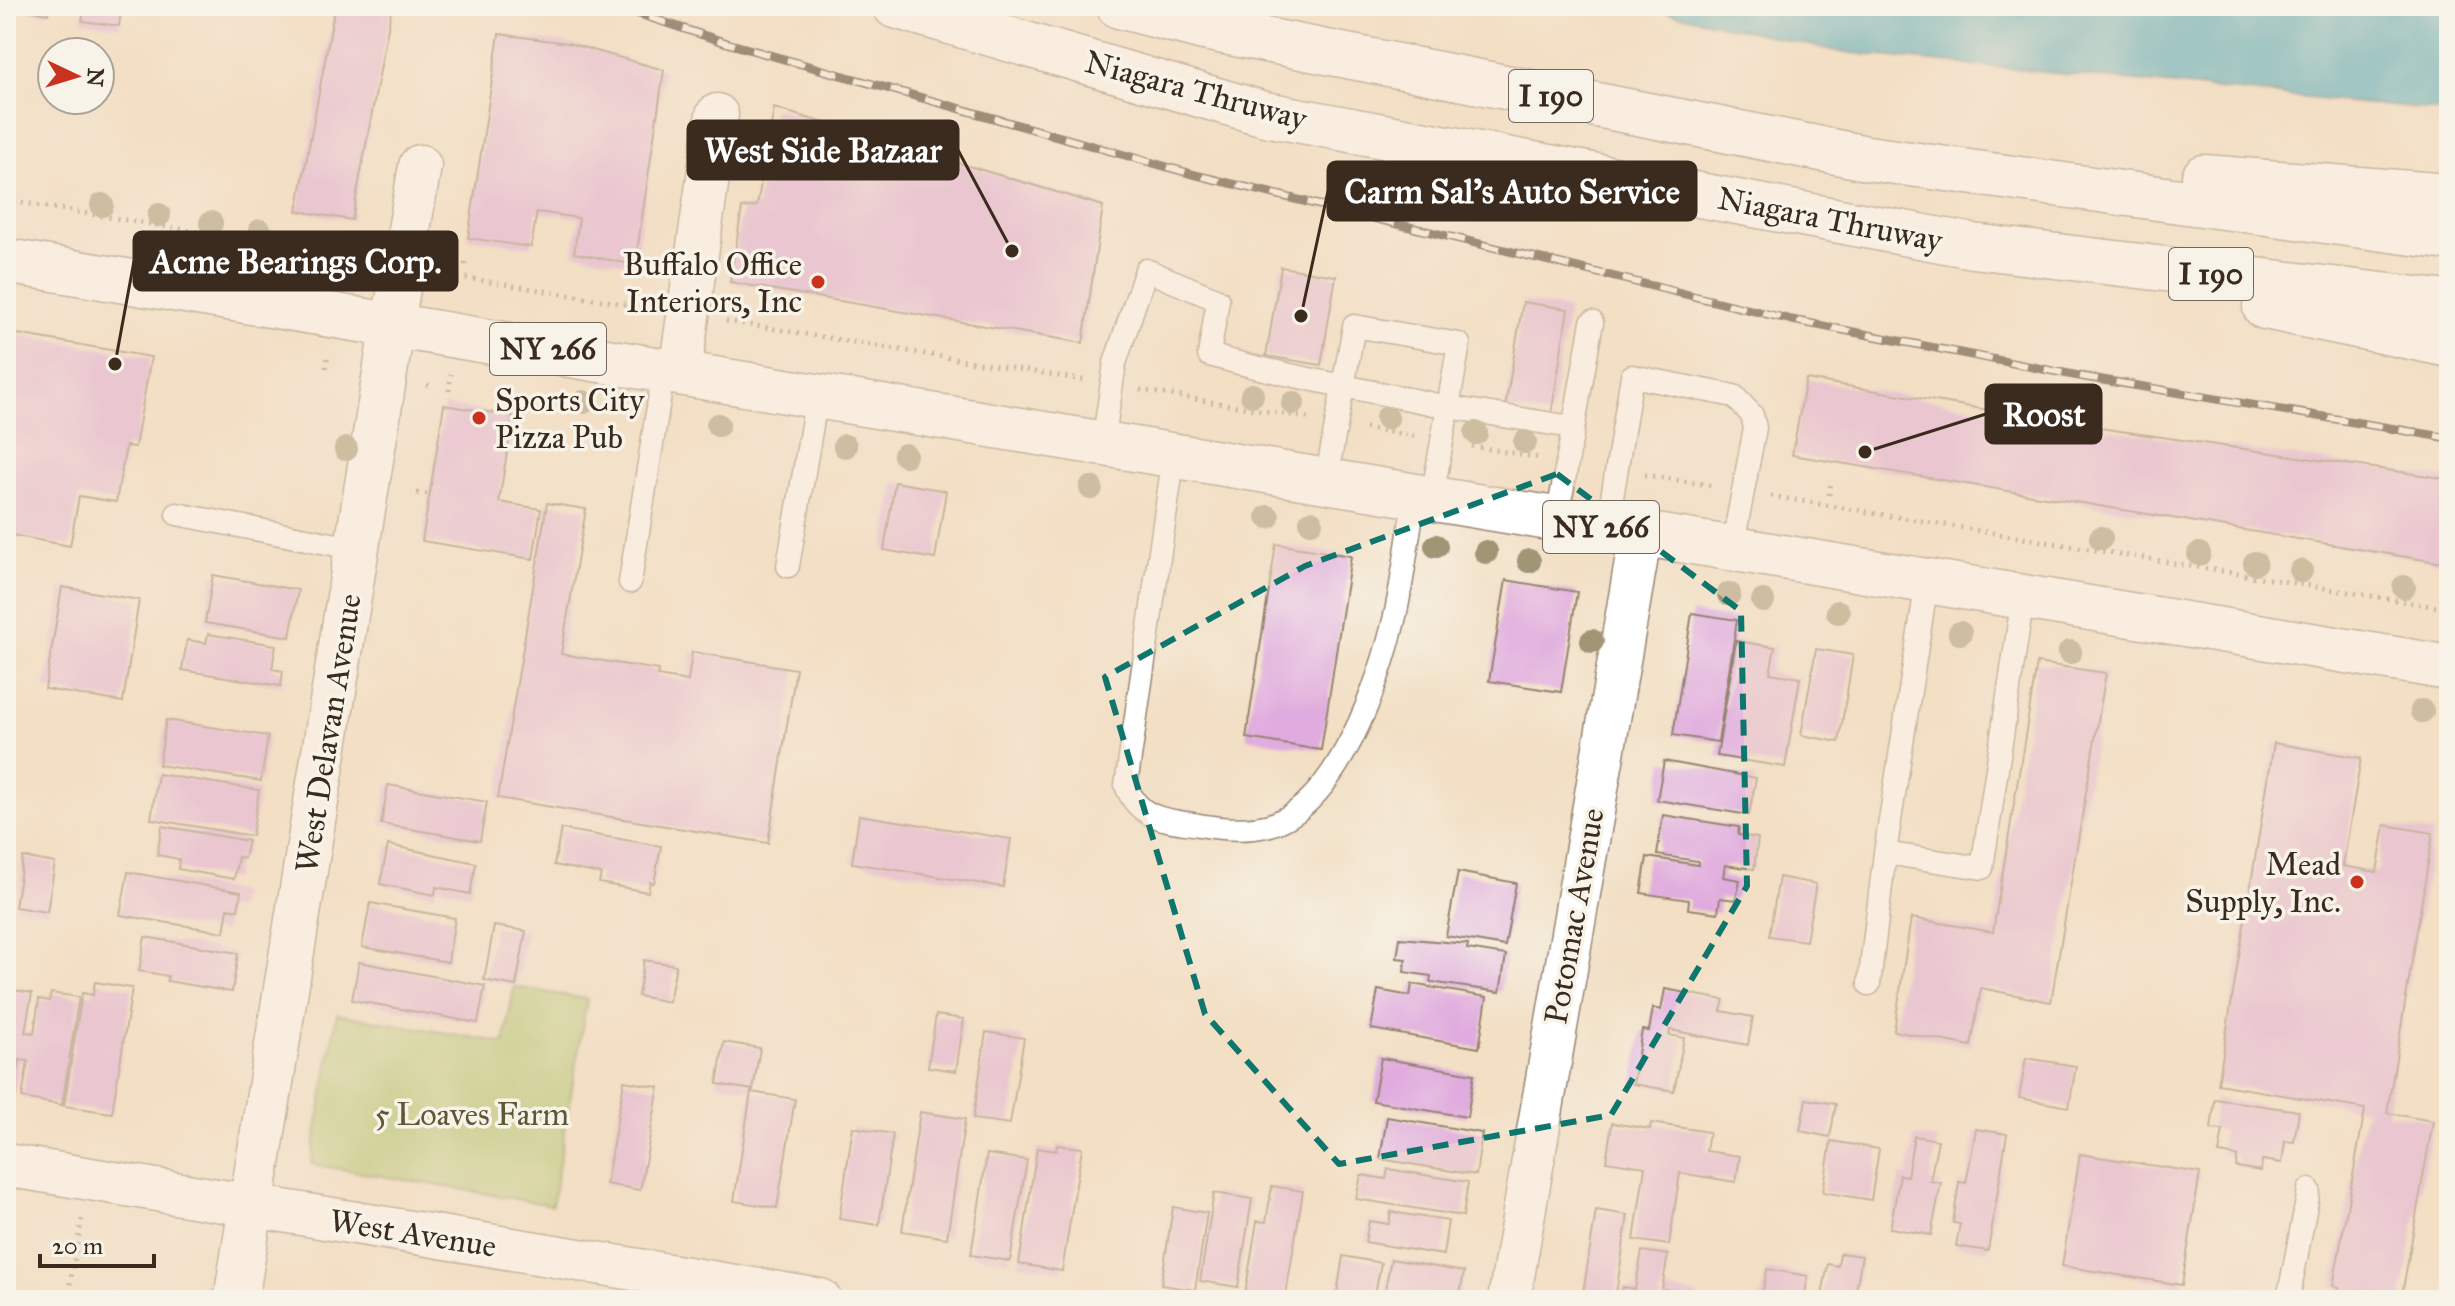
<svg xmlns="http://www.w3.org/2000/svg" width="2455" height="1306" font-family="'IM FELL Great Primer',serif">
<rect width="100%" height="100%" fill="#f7f3e8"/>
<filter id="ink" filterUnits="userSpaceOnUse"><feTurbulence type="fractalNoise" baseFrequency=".0125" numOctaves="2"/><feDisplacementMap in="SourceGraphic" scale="16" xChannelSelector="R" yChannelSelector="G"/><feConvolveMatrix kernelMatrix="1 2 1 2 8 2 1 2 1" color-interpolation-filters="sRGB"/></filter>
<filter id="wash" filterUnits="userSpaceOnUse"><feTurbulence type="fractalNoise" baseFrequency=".006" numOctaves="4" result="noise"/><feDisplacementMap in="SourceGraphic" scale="32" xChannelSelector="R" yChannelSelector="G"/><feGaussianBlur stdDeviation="1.8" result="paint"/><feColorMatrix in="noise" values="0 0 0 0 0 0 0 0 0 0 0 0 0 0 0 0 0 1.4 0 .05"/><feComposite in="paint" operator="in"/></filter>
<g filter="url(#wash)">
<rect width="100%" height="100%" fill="#f2dfc4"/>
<path fill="#acc56b" stroke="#747844" stroke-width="2" d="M514 987 587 999 552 1205 311 1164 337 1014 504 1043Z"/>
<path fill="#40a8c0" stroke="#3e696f" stroke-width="2" d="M1640 6H2449V112L1840 52Z"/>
<g id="blocks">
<path fill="#e0abde" d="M9 6H49L48 14Z
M85 6H122L119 26 82 21Z
M335 6H392L352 220 297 211Z
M499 34 568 43 664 70 635 265 574 253 579 218 537 212 531 247 468 238Z
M774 108 1103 206 1083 343 730 282 742 208 757 206Z
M1281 267 1336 276 1321 365 1266 356Z
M1523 302 1568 309 1551 416 1505 408Z
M6 332 151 357 135 447 126 446 116 502 79 496 70 546 6 534Z
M1806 379 2059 422 2449 479V564L1792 455Z
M444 405 513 416 499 502 541 509 533 559 422 541Z
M895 482 946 491 935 559 884 550Z
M547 503 586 509 561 654 658 670 657 676 688 681 692 652 796 669 768 843 498 798Z
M1276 544 1351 556 1321 750 1246 738Z
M213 575 298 590 290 637 205 623Z
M1506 580 1577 592 1561 692 1489 681Z
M62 587 139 600 123 702 45 689Z
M1692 613 1737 620 1718 742 1673 735Z
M208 634 276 645 272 669 283 671 281 686 182 670 187 640 206 643Z
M1736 641 1775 647 1770 673 1800 678 1785 767 1717 756Z
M1816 649 1853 655 1839 742 1801 735Z
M2037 663 2106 673 2051 1002 1981 988 1971 1046 1894 1031 1911 918 1993 932Z
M166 720 268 736 261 781 159 765Z
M2274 743 2361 758 2343 866 2377 872 2385 825 2433 833 2387 1113 2433 1121 2401 1300H2336L2339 1287 2333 1286 2365 1109 2218 1084Z
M1664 761 1756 778 1749 815 1657 800Z
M158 774 259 790 252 836 151 819Z
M388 785 487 802 480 841 381 824Z
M859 815 1011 839 1003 887 852 863Z
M1663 815 1739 827 1738 835 1758 838 1754 869 1725 865 1723 877 1740 880 1736 900 1720 898 1718 913 1688 909 1689 900 1641 893 1647 857 1698 865V861L1657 855Z
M162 826 248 841 244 858 238 857 234 879 178 869 179 859 157 855Z
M561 829 661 846 654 883 650 882 648 892 599 883 601 874 554 865Z
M388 845 476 863 470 894 436 887 435 895 380 884Z
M23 857 55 863 47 912 15 907Z
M128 872 241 892 238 910 228 908 224 932 120 915Z
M1458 872 1516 883 1505 946 1446 936Z
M1779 877 1816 884 1806 941 1769 936Z
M370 903 455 918 448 962 362 947Z
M494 926 526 931 516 986 484 980Z
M145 937 238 953 232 992 167 981 168 976 139 971Z
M1400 938 1468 944 1467 949 1506 955 1500 992 1430 982 1431 976 1404 972 1406 959 1397 958Z
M644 960 676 965 669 1002 638 996Z
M359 962 485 986 478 1023 352 1000Z
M95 982 132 988 112 1113 64 1106 82 993 93 995Z
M1412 984 1487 997 1479 1048 1371 1029 1378 990 1410 996Z
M6 989 32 993 25 1032 34 1033 39 999 49 1001 51 993 79 997 62 1105 22 1098 28 1061 20 1060 14 1096 6 1094Z
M1665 989 1724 1000 1721 1011 1753 1017 1748 1045 1670 1030 1669 1035 1684 1038 1674 1091 1633 1084 1642 1030 1649 1031 1653 1008 1661 1010Z
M936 1015 964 1019 956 1071 928 1067Z
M986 1032 1024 1038 1010 1124 973 1119Z
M724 1042 760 1048 753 1090 717 1084Z
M1381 1058 1474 1074 1467 1117 1373 1101Z
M2026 1058 2076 1066 2069 1107 2019 1098Z
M624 1081 659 1087 640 1190 606 1184Z
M751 1092 795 1099 777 1208 734 1201Z
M1806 1099 1836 1104 1830 1137 1800 1131Z
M2215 1099 2299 1111 2294 1142 2285 1141 2282 1163 2262 1160 2261 1171 2236 1167 2237 1156 2219 1153 2223 1130 2211 1129Z
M920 1112 965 1119 947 1238 902 1231Z
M1387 1117 1482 1133 1476 1175 1380 1159Z
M1612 1123 1650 1129 1651 1123 1709 1132 1706 1151 1740 1156 1736 1182 1680 1173 1669 1245 1634 1240 1645 1167 1606 1161Z
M853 1127 893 1134 879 1225 839 1219Z
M1976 1129 2007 1134 1988 1251 1956 1246 1960 1224 1953 1223 1959 1182 1966 1183Z
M1914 1136 1938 1140 1930 1181 1941 1183 1931 1235 1890 1228 1900 1175 1907 1176Z
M1831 1141 1879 1149 1871 1200 1823 1192Z
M1057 1145 1082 1148 1062 1271 1019 1264 1037 1148 1056 1151Z
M987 1154 1027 1160 1010 1261 971 1255Z
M2080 1154 2200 1173 2182 1285 2062 1266Z
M1388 1169 1468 1182 1463 1216 1356 1199 1361 1175 1386 1179Z
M1272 1186 1303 1191 1285 1300H1244L1257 1221 1266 1222Z
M1214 1193 1252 1199 1238 1287 1200 1281Z
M1173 1207 1207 1213 1195 1290 1161 1285Z
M1596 1210 1628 1215 1615 1300H1582Z
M1391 1212 1448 1221 1443 1255 1365 1242 1369 1221 1389 1224Z
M1642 1251 1668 1255 1660 1300H1620L1623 1287 1635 1289Z
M1840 1253 1862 1256 1856 1290 1864 1292 1863 1300H1821L1828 1264 1838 1266Z
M1343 1256 1381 1263 1374 1300H1336Z
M1391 1259 1464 1272 1459 1300H1383Z
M1767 1269 1808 1276 1804 1300H1761Z
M1665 1289 1698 1295 1697 1300H1663Z"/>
</g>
</g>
<g filter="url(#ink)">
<use href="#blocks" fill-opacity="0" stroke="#968471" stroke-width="2"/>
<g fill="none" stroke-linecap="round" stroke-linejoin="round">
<defs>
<path id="service" d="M1103 443 1115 363 1146 270 1218 300 1209 355C1287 377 1368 390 1448 407L1459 344 1354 326 1326 481
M1174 455 1126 785C1138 820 1167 820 1199 825 1222 829 1244 831 1266 826 1337 810 1381 678 1395 616 1404 576 1408 535 1415 495
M1432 498 1448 407 1571 427
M177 514 358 549
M1557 520 1592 322
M1607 528 1632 376 1734 396 1752 415 1755 428 1732 549
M788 566 817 396
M1927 581 1885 853 1982 868 2023 597
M630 582 664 369
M1869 984 1885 853
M2288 1300 2309 1190"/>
<path id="minor" d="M393 323 420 166
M680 372 717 115
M6 1165 820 1300
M1509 1300 1641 533"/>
<path id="tertiary" d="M236 1300 393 323"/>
<path id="primary" d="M6 261 2449 668"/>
<path id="motorway" d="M895 6 1265 114 1973 246 2449 303
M1119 6 1204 28 1867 158 2449 238
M2204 177 2449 196
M2265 307 2449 345"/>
</defs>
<use href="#service" stroke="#968471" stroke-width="25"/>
<use href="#minor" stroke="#968471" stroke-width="45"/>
<use href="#tertiary" stroke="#968471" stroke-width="47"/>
<use href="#primary" stroke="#968471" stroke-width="47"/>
<use href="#motorway" stroke="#968471" stroke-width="47"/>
<path stroke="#968471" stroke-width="5" stroke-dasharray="2 6" stroke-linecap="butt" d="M6 200 365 260
M342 246 344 237
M465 265 466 258
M442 274 649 308
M726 321 1083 380
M326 368 328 353
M427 385 434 388
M1140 390 1308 418
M449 391 451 374
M1365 428 1414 436
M1472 446 1540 458
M1645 475 1714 486
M417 493 428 494
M1829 495 1831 482
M1771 496 2449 609
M67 1300 82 1218"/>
<use href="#service" stroke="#fff" stroke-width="22"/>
<use href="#minor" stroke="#fff" stroke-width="42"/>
<use href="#tertiary" stroke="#fff" stroke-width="44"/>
<use href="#primary" stroke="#fff" stroke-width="44"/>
<use href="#motorway" stroke="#fff" stroke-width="44"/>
<defs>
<path id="rail" d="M615 6 727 43 1192 174 1792 320 2079 376 2449 438"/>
</defs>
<use href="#rail" stroke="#3b2a1e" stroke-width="9"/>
<use href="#rail" stroke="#f7f3e8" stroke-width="6" stroke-dasharray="18" stroke-linecap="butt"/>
</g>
<g fill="#a09575">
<circle cx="102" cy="205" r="12"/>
<circle cx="159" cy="215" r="12"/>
<circle cx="211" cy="223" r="12"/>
<circle cx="260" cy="231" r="12"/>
<circle cx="1252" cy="395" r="12"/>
<circle cx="583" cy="402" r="12"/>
<circle cx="1293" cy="403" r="12"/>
<circle cx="1387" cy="418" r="12"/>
<circle cx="718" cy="425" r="12"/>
<circle cx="1476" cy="433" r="12"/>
<circle cx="1525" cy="442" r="12"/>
<circle cx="845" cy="446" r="12"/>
<circle cx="346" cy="449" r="12"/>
<circle cx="905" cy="455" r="12"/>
<circle cx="1091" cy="488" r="12"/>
<circle cx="1268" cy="517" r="12"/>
<circle cx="1311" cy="522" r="12"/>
<circle cx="2101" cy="538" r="12"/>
<circle cx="1436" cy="546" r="12"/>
<circle cx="1486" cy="552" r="12"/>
<circle cx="2199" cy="554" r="12"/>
<circle cx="1529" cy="561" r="12"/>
<circle cx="2255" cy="563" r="12"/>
<circle cx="2301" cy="571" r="12"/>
<circle cx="2404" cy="587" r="12"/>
<circle cx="1729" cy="594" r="12"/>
<circle cx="1763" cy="601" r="12"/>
<circle cx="1838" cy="612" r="12"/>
<circle cx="1960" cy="633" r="12"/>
<circle cx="1592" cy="641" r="12"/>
<circle cx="2070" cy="652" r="12"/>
<circle cx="2422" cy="711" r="12"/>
</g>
</g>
<path d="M0 0H2455V1306H0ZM1557 474 1741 611 1747 886 1611 1115 1339 1164 1205 1014 1105 677 1305 566Z" fill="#f2dfc4" fill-opacity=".55" fill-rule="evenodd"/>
<path fill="none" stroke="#0f766e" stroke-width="6" stroke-dasharray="16 10" stroke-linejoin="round" d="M1557 474 1741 611 1747 886 1611 1115 1339 1164 1205 1014 1105 677 1305 566Z"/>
<g fill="#c8321e" stroke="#f7f3e8" stroke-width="3">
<circle cx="818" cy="282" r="8"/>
<circle cx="479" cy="418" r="8"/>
<circle cx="2357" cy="882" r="8"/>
</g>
<g text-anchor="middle" stroke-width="7" stroke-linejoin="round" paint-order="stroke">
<g fill="#f7f3e8" stroke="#73665b" stroke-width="2">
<rect x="1509" y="70" width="84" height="52" rx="6"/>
<rect x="2169" y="248" width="84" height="52" rx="6"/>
<rect x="490" y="323" width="116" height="52" rx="6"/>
<rect x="1543" y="501" width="116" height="52" rx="6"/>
</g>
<g font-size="30" font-weight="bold" fill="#3b2a1e">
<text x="1551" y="106">I 190</text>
<text x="2211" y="284">I 190</text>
<text x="548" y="359">NY 266</text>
<text x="1601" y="537">NY 266</text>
</g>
<g font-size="32" fill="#3b2a1e" stroke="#f7f3e8">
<text transform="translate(1196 90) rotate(15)" y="11">Niagara Thruway</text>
<text transform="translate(1830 219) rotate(11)" y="11">Niagara Thruway</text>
<text transform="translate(328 733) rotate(-81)" y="11">West Delavan Avenue</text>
<text transform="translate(1574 916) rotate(-80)" y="11">Potomac Avenue</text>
<text transform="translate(413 1233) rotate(9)" y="11">West Avenue</text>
</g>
<g font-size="32" fill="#3b2a1e" stroke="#f7f3e8" text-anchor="end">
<text x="802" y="275">Buffalo Office<tspan x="802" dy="37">Interiors, Inc</tspan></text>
<text x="495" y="411" text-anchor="start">Sports City<tspan x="495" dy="37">Pizza Pub</tspan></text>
<text x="2341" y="875">Mead<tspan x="2341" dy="37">Supply, Inc.</tspan></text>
</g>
<g font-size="32" fill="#5d5835" stroke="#f7f3e8">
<text x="472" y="1125">5 Loaves Farm</text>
</g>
</g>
<path fill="none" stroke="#3b2a1e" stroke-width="3" d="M1012 251L958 150M1301 316L1328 191M115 364L134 261M1865 452L1986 414"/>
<g fill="#3b2a1e" stroke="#f7f3e8" stroke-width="3">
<circle cx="1012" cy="251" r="8"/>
<circle cx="1301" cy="316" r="8"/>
<circle cx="115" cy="364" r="8"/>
<circle cx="1865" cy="452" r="8"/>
</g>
<g fill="#3b2a1e" stroke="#3b2a1e" stroke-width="3">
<rect x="688" y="121" width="270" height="58" rx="8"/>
<rect x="1328" y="162" width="368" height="58" rx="8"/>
<rect x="134" y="232" width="323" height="58" rx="8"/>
<rect x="1986" y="385" width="115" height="58" rx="8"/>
</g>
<g font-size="34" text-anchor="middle" font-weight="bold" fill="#fff">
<text x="823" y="162">West Side Bazaar</text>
<text x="1512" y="203">Carm Sal's Auto Service</text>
<text x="296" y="273">Acme Bearings Corp.</text>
<text x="2044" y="426">Roost</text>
</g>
<rect width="2455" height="1306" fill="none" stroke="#f7f3e8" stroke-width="32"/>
<g transform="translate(76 76) rotate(94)"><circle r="38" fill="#f7f3e8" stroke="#aca397" stroke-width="2"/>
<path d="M0-6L14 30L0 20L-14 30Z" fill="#c8321e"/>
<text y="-12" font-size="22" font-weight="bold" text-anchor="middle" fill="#3b2a1e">N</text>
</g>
<path d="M40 1254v12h114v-12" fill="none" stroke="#3b2a1e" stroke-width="4"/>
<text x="52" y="1254" font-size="24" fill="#3b2a1e" stroke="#f7f3e8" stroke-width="6" paint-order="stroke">20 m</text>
</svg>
